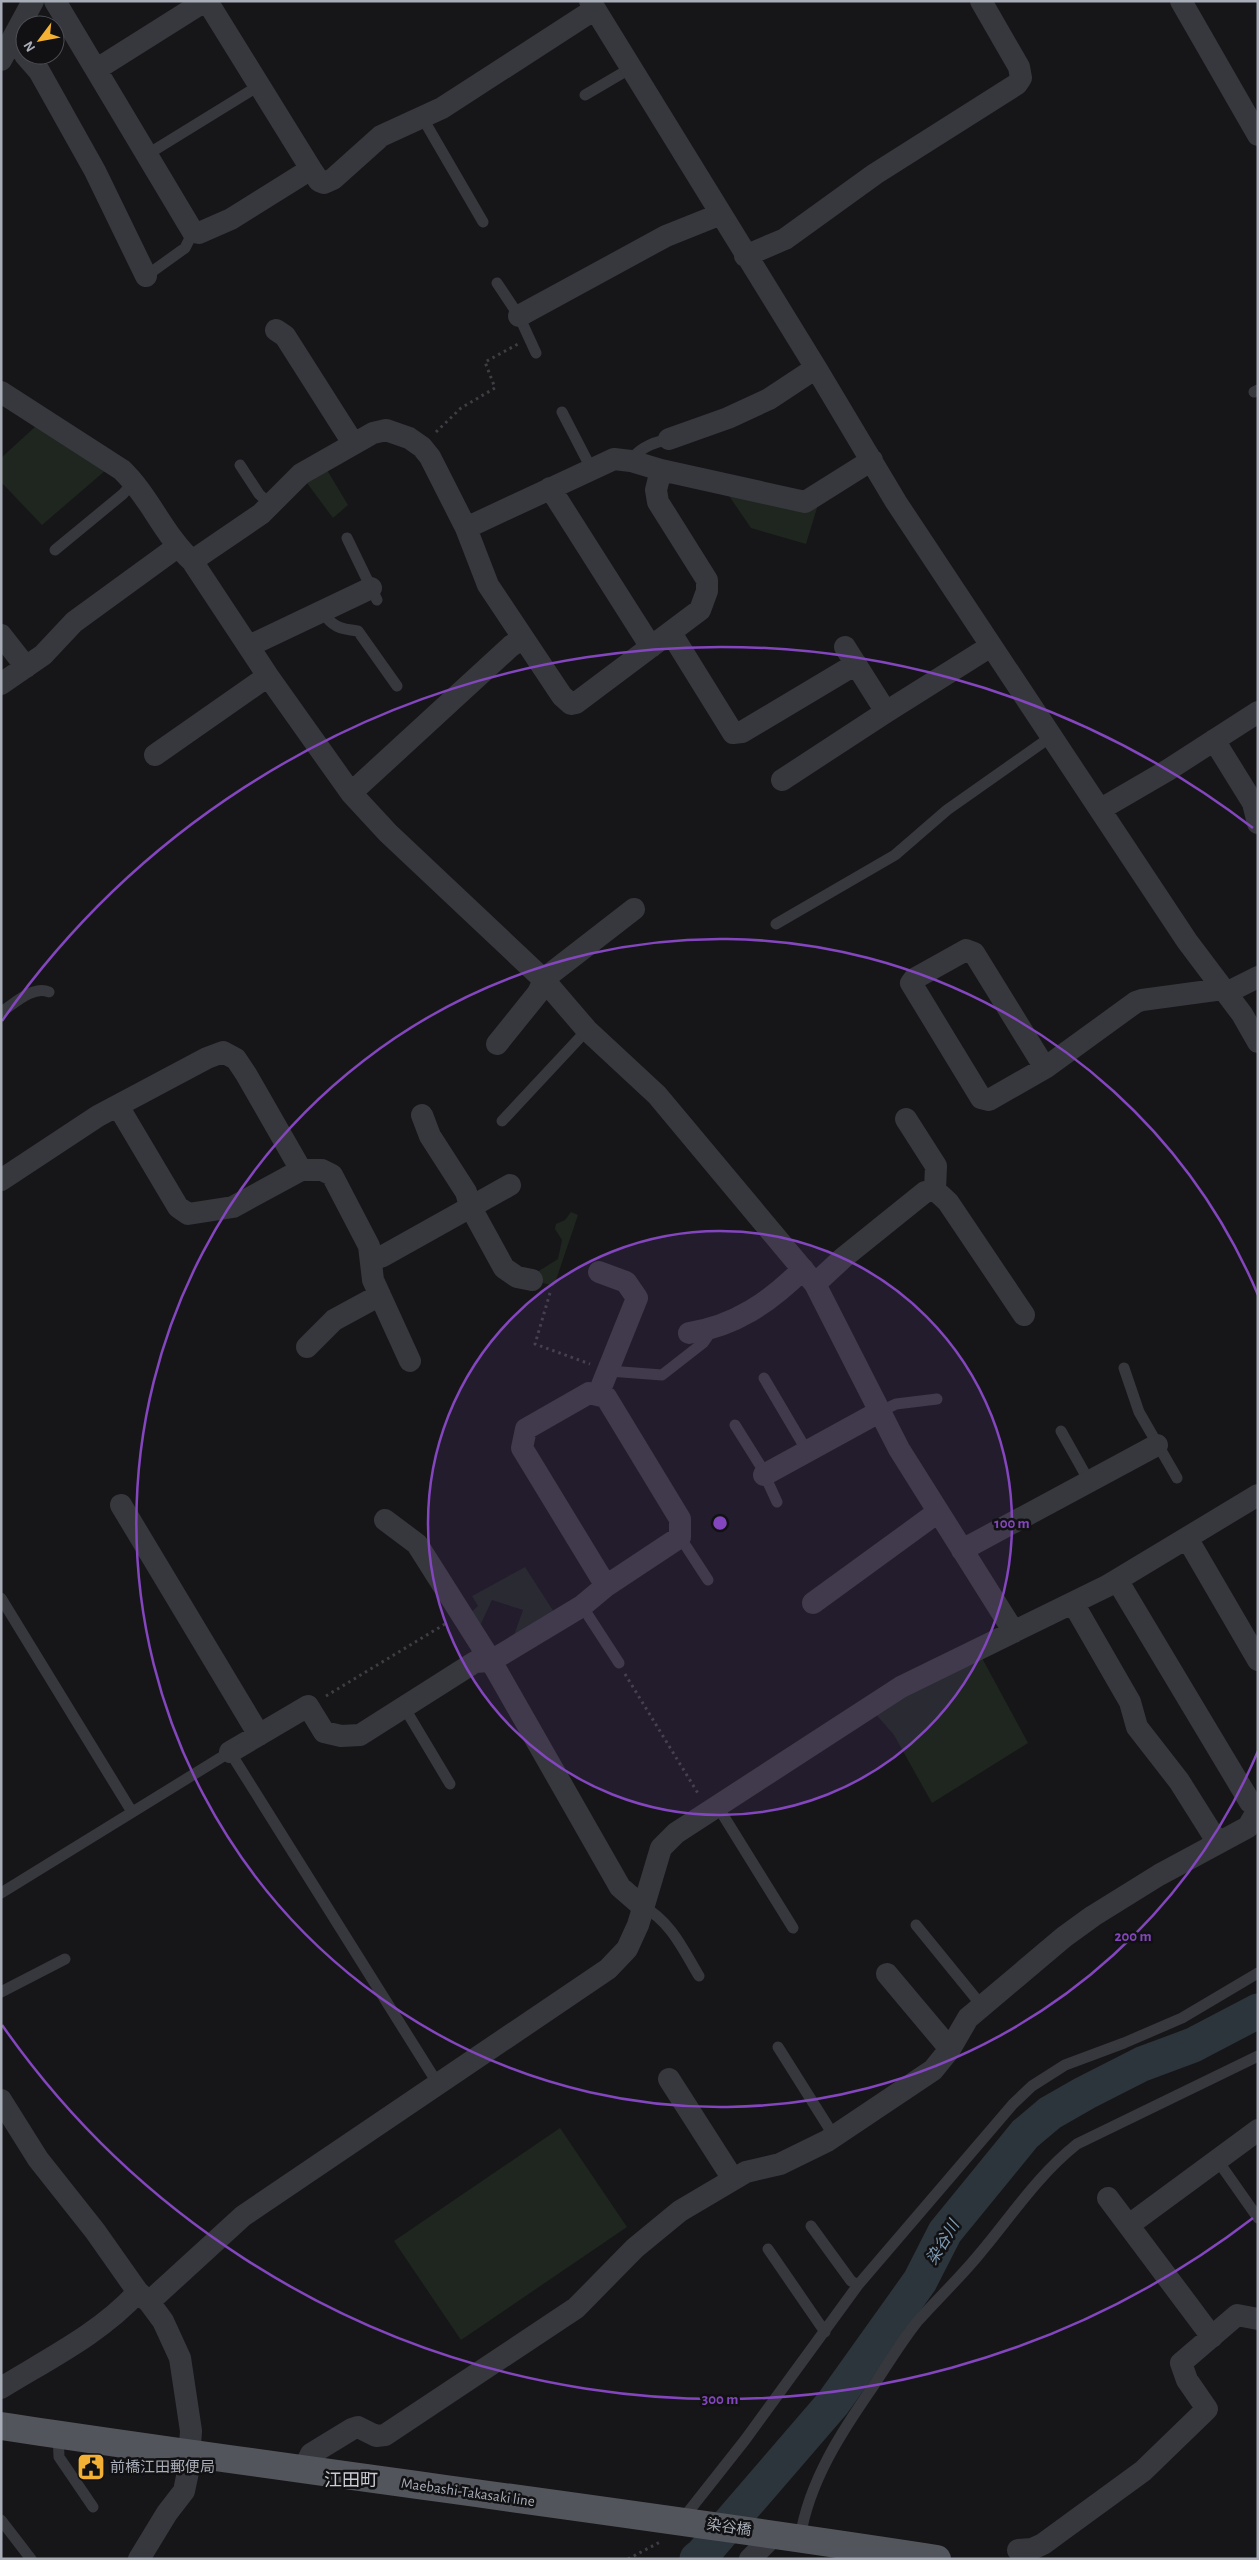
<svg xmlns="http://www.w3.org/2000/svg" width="1259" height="2560" font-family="'Alegreya Sans','Noto Sans JP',sans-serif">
<rect width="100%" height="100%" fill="#161618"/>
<path fill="#1e261f" d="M36 426 106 470 42 525 1 482V458Z
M324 465 348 505 333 518 304 479Z
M727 493 820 498 806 544 751 528Z
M571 1212 578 1215 554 1286 532 1280 534 1274 558 1259 562 1240 555 1229 556 1224 565 1220Z
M525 1567 554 1612 514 1635 523 1610 492 1600 479 1628 470 1613 478 1606 472 1596Z
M982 1658 1028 1743 932 1803 894 1735 873 1711Z
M560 2128 627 2227 461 2340 394 2241Z"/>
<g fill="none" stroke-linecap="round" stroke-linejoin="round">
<path stroke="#2c353c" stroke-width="35" d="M697 2559 702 2555 833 2403 920 2281 945 2232 1025 2134 1050 2113 1085 2093 1142 2064 1193 2045 1258 2011"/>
<path stroke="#3d3f44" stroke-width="3" stroke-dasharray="2.5 4" stroke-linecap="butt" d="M436 432 461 408 495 388 485 362 518 344
M550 1293 535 1344 590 1364
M625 1674 699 1795
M326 1696 445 1624
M628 2559 660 2542"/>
<path stroke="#37383d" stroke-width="11" d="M585 95 631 68
M422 117 483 222
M148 154 260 85
M146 276 185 248 193 232
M497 283 519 316 536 353
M1254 392 1258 390
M562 412 592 470
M631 461C638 448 655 442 669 439
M240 465 259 494 271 505
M347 538 377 600
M55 550 123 494 134 481
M322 611C332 627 340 629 358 631L397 686
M776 924 895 855 947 810 1052 736
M1 1012C14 1004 33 985 49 992
M502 1121 587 1030
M1124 1368 1139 1412 1177 1478
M609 1371 662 1375 703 1343 712 1330
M764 1378 807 1451
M879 1412 896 1404 937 1399
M735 1425 760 1465 777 1502
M1061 1431 1089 1481
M680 1537 708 1580
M1 1598 132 1812
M582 1606 619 1663
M404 1707 450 1784
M718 1807 793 1928
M1 1893 230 1752 438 2084
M643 1907C670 1920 684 1951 699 1976
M916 1925 982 2006
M1 1992 65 1959
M778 2047 834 2136
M1218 2161 1258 2218
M811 2226 851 2281 858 2285
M768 2249 825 2332
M58 2434 59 2457 93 2507
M1 2520 31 2559
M681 2521 745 2440 858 2285 1013 2104 1032 2086 1065 2065 1124 2043 1182 2018 1258 1973
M800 2538C809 2481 842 2431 874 2385 888 2364 901 2342 917 2322 938 2298 961 2277 981 2252 1012 2215 1038 2175 1077 2144L1258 2056"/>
<path stroke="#37383d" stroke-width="22" d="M55 1 193 232 199 233 231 219 311 169
M207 1 311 169 319 181 324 183 333 179 381 136 442 108 595 9
M590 1 816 368 896 502 1187 941 1242 1014 1258 1042
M1181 1 1258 135
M25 55 39 71 95 171 146 276
M1 60 33 1
M97 69 205 1
M745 256 785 239 875 174 1017 84 1021 78 1019 67 981 1
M519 316 666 236 721 214
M276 330 285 336 353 443
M1 392 122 470C150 497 163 534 192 561L268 676 351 793 388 833 544 980 587 1030 657 1095 815 1284 899 1449 1014 1632
M669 439 728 418 769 399 816 368
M550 488 651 647
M466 528 614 459 631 461 661 470 805 502 872 460
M192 561 261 514 301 474 373 433 386 430 409 438 422 447 430 457 466 528 488 585 562 696 571 704 576 703 700 610 707 591V580L658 502 656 490 661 470
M671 633 733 733 742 732 856 664
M1 635 26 667
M249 646 371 588
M845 647 886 712
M1 684 43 655 74 622 177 547
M1214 740 1253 803 1258 823
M155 755 268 676
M782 780 886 712 991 646
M351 793 511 646 523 638
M1101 809 1168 770 1258 712
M497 1044 538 993 545 978 634 909
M1045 1068 974 953 966 950 914 979 911 983 981 1098 989 1100 1045 1068 1136 1002 1142 1000 1223 989 1232 990 1258 977
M118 1106 178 1207 188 1214 233 1207 301 1170H322L332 1175 369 1246 373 1280 410 1361
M422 1115 430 1136 466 1192 470 1206 504 1268 517 1277 532 1280
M906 1119 936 1166 935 1190
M1 1180 98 1116 207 1058 223 1052 236 1059 246 1074 301 1170
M371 1260 383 1256 510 1185
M815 1284 843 1258 925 1192 935 1190 948 1202 1024 1315
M689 1333C735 1326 770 1302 803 1269
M307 1347 334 1320 380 1295
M598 1395 637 1298 626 1282 599 1272
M764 1475 879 1412
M121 1505 259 1735
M385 1520 417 1544 491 1661 620 1887 643 1907
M1187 1538 1258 1660
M962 1550 1157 1445
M1117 1580 1250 1802 1258 1803
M813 1603 938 1512
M1073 1603 1130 1702 1137 1727 1179 1781 1218 1843
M230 1752 308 1706 324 1732 341 1736 360 1735 475 1662 491 1661 582 1606 606 1586 680 1537V1519L606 1397 589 1393 526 1429 522 1448 606 1586
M887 1974 950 2049
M669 2079 733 2179
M1 2100 38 2159 95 2231 138 2292 149 2302 163 2321 180 2358 191 2431 188 2472 184 2491 167 2513 139 2559
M1108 2198 1212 2337
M1129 2225 1258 2130
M149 2302 243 2216 608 1969 627 1949 638 1925 661 1848 676 1833 901 1687 1107 1586 1258 1495
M1 2388C48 2359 101 2333 138 2292
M303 2470 311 2454 352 2429 358 2427 376 2436 385 2435 576 2308 635 2248 680 2211 746 2172 780 2164 827 2141 933 2070 950 2049 968 2018 1064 1937 1093 1916 1159 1875 1248 1827 1256 1813 1255 1804
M1018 2550 1032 2549 1043 2544 1143 2471 1207 2409 1187 2380 1181 2363 1237 2315 1258 2319
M750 2559 775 2534"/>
<path stroke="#53555c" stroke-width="28" d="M1 2426C313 2473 625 2511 937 2559"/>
</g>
<circle cx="720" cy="1523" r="292" fill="#8446be" fill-opacity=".12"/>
<g fill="none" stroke="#8446be" stroke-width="2.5">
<circle cx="720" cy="1523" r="292"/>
<path d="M1258 1751A584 584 0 1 1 1258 1295"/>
<path d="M1253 2218A876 876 0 0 1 2 2025M2 1021A876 876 0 0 1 1253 828"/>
</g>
<defs>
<symbol id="civic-square" viewBox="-11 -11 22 22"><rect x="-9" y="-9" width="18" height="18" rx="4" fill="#f2b134" stroke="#111113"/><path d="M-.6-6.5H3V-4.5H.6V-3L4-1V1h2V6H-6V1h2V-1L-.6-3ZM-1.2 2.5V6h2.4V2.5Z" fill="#111"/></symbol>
</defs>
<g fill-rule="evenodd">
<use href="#civic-square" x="75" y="2451" width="32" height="32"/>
</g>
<g text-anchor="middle" stroke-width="5" stroke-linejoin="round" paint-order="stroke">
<g font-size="15" fill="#a8adb8" stroke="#111113" text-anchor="start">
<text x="110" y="2472">前橋江田郵便局</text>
</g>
<g font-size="15" fill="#a8adb8" stroke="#111113">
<text transform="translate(468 2492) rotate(8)" y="5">Maebashi-Takasaki line</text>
<text transform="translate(729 2527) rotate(8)" y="5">染谷橋</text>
</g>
<g font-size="16" font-style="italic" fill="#7f9bb3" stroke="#111113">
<text transform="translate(942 2242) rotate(-59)" y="6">染谷川</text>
</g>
<g font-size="18" fill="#c9ccd4" stroke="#111113">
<text x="351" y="2486">江田町</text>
</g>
</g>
<circle cx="720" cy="1523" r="8" fill="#8446be" stroke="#111113" stroke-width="2.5"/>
<g font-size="15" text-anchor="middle" font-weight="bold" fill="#8446be" stroke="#111113" stroke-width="5" stroke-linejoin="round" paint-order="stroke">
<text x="1012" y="1528">100 m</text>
<text x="1133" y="1941">200 m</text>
<text x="720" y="2404">300 m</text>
</g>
<rect width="1259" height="2560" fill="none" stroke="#a8adb8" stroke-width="5"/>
<g transform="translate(40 40) rotate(238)"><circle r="24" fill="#111113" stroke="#4d4f55"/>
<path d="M0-4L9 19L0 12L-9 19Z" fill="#f2b134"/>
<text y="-8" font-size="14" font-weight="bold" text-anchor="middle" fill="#a8adb8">N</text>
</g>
</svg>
